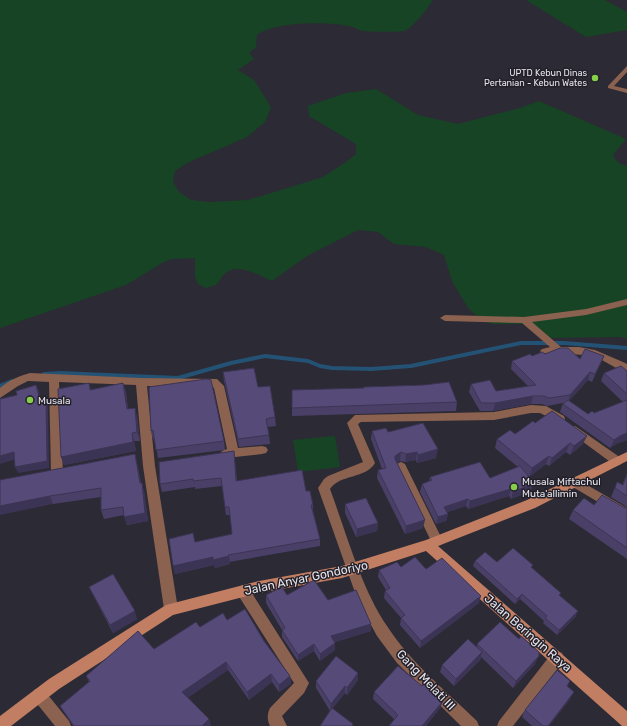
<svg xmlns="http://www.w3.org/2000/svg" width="627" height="726" font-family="Rubik,sans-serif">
<rect width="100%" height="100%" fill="#2c2a34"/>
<path fill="#184426" d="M0 0H433C428 8 413 28 404 31 398 32 370 32 364 31 360 31 356 28 353 27 330 21 275 21 257 35L256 47 249 53 254 59 238 70 254 80 271 107 265 122 247 137 187 163 175 171 173 182 179 192 191 200 209 202 248 200 323 177 346 162 356 154V144L309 116 308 106 346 93 376 89 418 115 458 124 520 108 539 101 626 139 613 155C616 162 620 164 627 166V339L621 337 546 338 530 324H493L482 321 468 308 452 281 444 255 426 247 394 244 378 232 358 230 307 256 272 281C260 276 240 263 227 272 216 280 224 284 206 288L198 284 195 277V258L172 259 162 263 126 285 0 328Z
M526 0H605L627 12V30L586 37Z
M335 436 340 467 298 472 293 440Z"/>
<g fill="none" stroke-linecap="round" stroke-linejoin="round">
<path stroke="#235274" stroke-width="4" d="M44 374 60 373 178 378 231 363 265 356 308 361 320 366 332 368 371 369 411 366 521 343H564L627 348
M0 386 12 381"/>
<path fill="#8b614f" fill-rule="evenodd" d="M627 66V72L614 86 627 89V93L608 88V86Z
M627 299V305L586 315 532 322 561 347H579L595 350 623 362 627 364V374L600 359 587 355 542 353 540 351 542 349 550 347 522 323 445 321 440 318 445 315 524 317 586 309Z
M30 373 141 378 217 379 224 386 238 448 262 446 266 447 268 450 266 453 262 454 226 458 222 457 220 454 222 451 227 449 214 388 211 386H147L155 466 178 609 176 613 171 615 166 613 164 609 143 466 136 385 59 382 63 473 61 476 57 478 53 476 51 473 49 382 28 381 18 386 0 398V388C9 380 19 376 30 373Z
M531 405 546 406 564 416 565 419 564 422 560 423 540 413H531L494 420 361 422 358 424 375 463C366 479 340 474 330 489 346 532 361 588 387 626 411 663 446 691 477 721L479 726H461L397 663 377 636 358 601 318 488 324 479 328 476 363 462 347 423 355 415 494 412Z
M575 426 621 458 623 461 621 464 617 466 613 464 571 433 570 430 571 427Z
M401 462 405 464 441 537 443 541 441 545 437 546 433 545 395 467 397 464Z
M575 478 627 508V519L571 486 569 483 571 480Z
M243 585 248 587 309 683 304 693 282 716 287 726H270C267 720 267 714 270 708L294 683 238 595 237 591 238 587Z
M557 651 562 653 564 658 562 663 513 726H497L499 721 552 653Z
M39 688 44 690 69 721 71 726H55L34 700 32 695 34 690Z"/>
<path fill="#c17e62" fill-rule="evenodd" d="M627 452V461L535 508 438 546 627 711V726H622L426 551 342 578 259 593 173 615 59 689 11 726H0V716L49 679 166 605 259 581 342 566 426 540 527 500Z"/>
</g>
<path fill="#4a4067" d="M545 354 580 359 604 356 601 363 592 382 588 380 569 401 588 414 594 413 623 402 601 381 604 373 627 371V440L616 444 610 448 560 412 563 403 547 406 542 404H531L493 411H480L469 392 471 384 496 391 528 386 511 369 512 361Z
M223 372 258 387 275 417 276 426 268 427 269 435 270 444 239 447 224 381Z
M89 383 91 390 123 383 126 392 128 409 137 416 140 441H134L136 451 64 465 61 457Z
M149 387 224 441 225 450 158 458 155 439H153L151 431Z
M292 390 457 402 456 411 292 416Z
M535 423 583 444 570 455 566 452 549 466 546 464 529 477 527 475 531 491 511 499 509 496 468 509 466 506 447 512 448 514 446 521 436 524 420 492 422 484 429 481 430 477 490 478 518 467 495 448 497 439 515 434Z
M372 431 388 432 436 458 417 463 416 460 405 462 400 461 397 463 423 528 405 534 377 478 378 470 382 469 371 439Z
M234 451 237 481 306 491 313 505V510L320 539V546L229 562 230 564 215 568 214 565 175 574 173 566 195 542 232 534 230 515H226L222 486 195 489V487L162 492 160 484Z
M137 463 141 483 144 491 148 521 127 525 124 515 104 519 101 510V497L53 504 0 480Z
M627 474V507L611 497 617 482 622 485Z
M345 504 378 523 377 531 356 537 345 513Z
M594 505 627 509V559L569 519 573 510Z
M475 561 497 562 532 568 560 596 576 616 557 635 543 623 544 621 520 599 515 604 473 566Z
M401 567 426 569 479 603 420 648 400 625 401 618 384 598 385 591 386 590 378 577 379 570Z
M89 587 137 619 113 633 93 595Z
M266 595H287L371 624V631L335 642V650L320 661 314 651 298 661 282 637V630L266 603Z
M227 620 264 641 290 676 291 684 279 692 272 682 249 700 228 670 188 697 209 719 211 726H73L60 706 89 682 86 676 154 649 200 627Z
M477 644 535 664 513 688 481 657 480 660 454 686 440 672 442 665 477 647Z
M358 673V680L347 695 345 693 332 709 353 724V726H320L330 711 316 688V681Z
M422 686 443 701 440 708 426 726H389L394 719 373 699 374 692Z
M567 686 570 699 549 726H532L522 717 525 710Z"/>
<path fill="#3c3454" d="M604 356 601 363 592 382 595 374Z
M590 372 588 380 568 402 570 395Z
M123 383 126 392 129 417 127 409Z
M36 385 39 391 42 408 40 401Z
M533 396 531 404 493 411 495 403Z
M46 400 48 407 49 468 18 473 15 467Z
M135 408 137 416 140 441 137 432Z
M132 433 134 441 136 451 64 465 61 457Z
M627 433V440L616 444 610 448 614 440 620 436Z
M587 436 583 444 570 455 574 446Z
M570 443 566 452 549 466 552 458Z
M438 449 436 458 417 463 418 455Z
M14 452 17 459 0 464V456Z
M401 452 400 461 394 465 395 456Z
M417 452 416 460 405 462 406 454Z
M135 454 137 463 143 492 140 483Z
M549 456 546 464 529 477 532 468Z
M142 483 144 491 148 521 127 525 124 517Z
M534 483 531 491 511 499 513 492Z
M511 489 509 496 468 509 470 501Z
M50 496 53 504 0 515V506Z
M468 499 466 506 442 514 444 507Z
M448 514 446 521 436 524 438 517Z
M425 520 423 528 405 534 406 526Z
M378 523 377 531 356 537 357 529Z
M229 556 230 564 215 568 214 565 175 574 173 566 213 557Z
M522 594 520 599 515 604 517 599Z
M481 596 479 603 420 648 421 641Z
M135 611 137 619 113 633 110 625Z
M578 611 576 616 557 635 559 630Z
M371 624V631L330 643 331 636Z
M335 643V650L320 661V654Z
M314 644V651L298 661V655Z
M482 652 480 660 454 686 456 679Z
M539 656 535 664 513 688 516 681Z
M226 662 228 670 185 700 182 692Z
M358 673V680L347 695V688Z
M271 674 272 682 249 700 247 692Z
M290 676 291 684 279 692V685Z
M345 686V693L330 711 331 704Z
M574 692 570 699 549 726H548Z
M443 701 440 708 426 726H422Z
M209 719 211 726H202Z"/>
<path fill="#564a78" stroke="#3c3454" d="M560 348H568L580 359 585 349 604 356 595 374 590 372 570 395 549 398 544 396H533L495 403H481L471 384 490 380 496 391 536 385 512 361 530 354 532 356 542 352 545 354Z
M621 366 627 371V394L604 373Z
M254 368 258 387 270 386 275 417 266 419 269 435 238 439 223 372Z
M206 379 211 380 224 441 156 450 153 430 151 431 149 387Z
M449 382 457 402 292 408V390L364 388V387L424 385Z
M89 383 90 390 123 383 127 409 135 408 137 432 132 433 133 442 61 457 58 389Z
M36 385 40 401 46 400 47 461 15 467 14 452 0 456V399L17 395 16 391Z
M568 400 588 414 592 411 594 413 627 400V433L620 436 614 440 563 404Z
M552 411 587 436 574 446 570 443 552 458 549 456 532 468 497 439 510 430 515 434 533 421 535 423Z
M423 423 438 449 418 455 417 452 406 454 401 452 395 456V459L425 520 406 526 378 470 386 468 372 431 386 428 388 432Z
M234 451 236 481 302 470 306 491H310L313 505H311L320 539 228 555 229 556 213 560V557L173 566 169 539 193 533 195 542 232 534 229 507H225L221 478 193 481V479L160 484 159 462Z
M135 454 140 483H142L145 513 124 517 123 507 101 510V488L50 496 0 506V480Z
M480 462 490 478 520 466 534 483 513 492 511 489 470 501 468 499 444 507 448 514 438 517 422 484 432 480 430 477Z
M627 474V496L615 488 617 482 623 485Z
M602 495 627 509V548L573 510 584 498 594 505Z
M366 498 378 523 357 529 345 504Z
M513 548 533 565 531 567 561 593 559 595 578 611 559 630 545 618 547 616 522 594 517 599 475 561 485 552 497 562Z
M415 557 426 569 442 558 481 596 421 641 401 618 405 615 385 591 390 588 379 570 397 562 401 567Z
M113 574 135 611 110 625 89 587Z
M314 580 328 600 356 590 371 624 331 636 335 643 320 654 314 644 298 655 282 630 285 628 266 595 282 587 287 595Z
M245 609 264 641 290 676 279 685 271 674 247 692 226 662 182 692 209 719 202 726H74L60 706 90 681 86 676 138 631 154 649 196 622 200 627 223 613 227 620Z
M500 622 519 639 521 636 539 652V656L516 681 477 644Z
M468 639 482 652 456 679 442 665Z
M336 656 358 673 347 688 345 686 331 704 316 681Z
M398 666 422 686 424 683 443 701 422 726H389L398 715 374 692Z
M557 670 570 681 567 686 574 692 548 726H543L525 710Z
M332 708 353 724 352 726H320Z"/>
<g fill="#86cf4b" stroke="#23202a" stroke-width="1.5">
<circle cx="595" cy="78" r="4"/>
<circle cx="30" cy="400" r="4"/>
<circle cx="514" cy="487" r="4"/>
</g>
<g text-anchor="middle" stroke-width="3" stroke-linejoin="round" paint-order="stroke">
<g font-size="9" fill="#e5e4eb" stroke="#23202a" text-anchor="end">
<text x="587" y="76">UPTD Kebun Dinas<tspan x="587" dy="10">Pertanian - Kebun Wates</tspan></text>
</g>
<g font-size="10" fill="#e5e4eb" stroke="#23202a" text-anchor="start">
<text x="38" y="404">Musala</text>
<text x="522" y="485">Musala Miftachul<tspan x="522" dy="12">Muta'allimin</tspan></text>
</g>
<g font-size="12" fill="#e5e4eb" stroke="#23202a">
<text transform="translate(306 578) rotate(-12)" y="4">Jalan Anyar Gondoriyo</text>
<text transform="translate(528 633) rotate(41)" y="4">Jalan Beringin Raya</text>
<text transform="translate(426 680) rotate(46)" y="4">Gang Melati III</text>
</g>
</g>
</svg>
